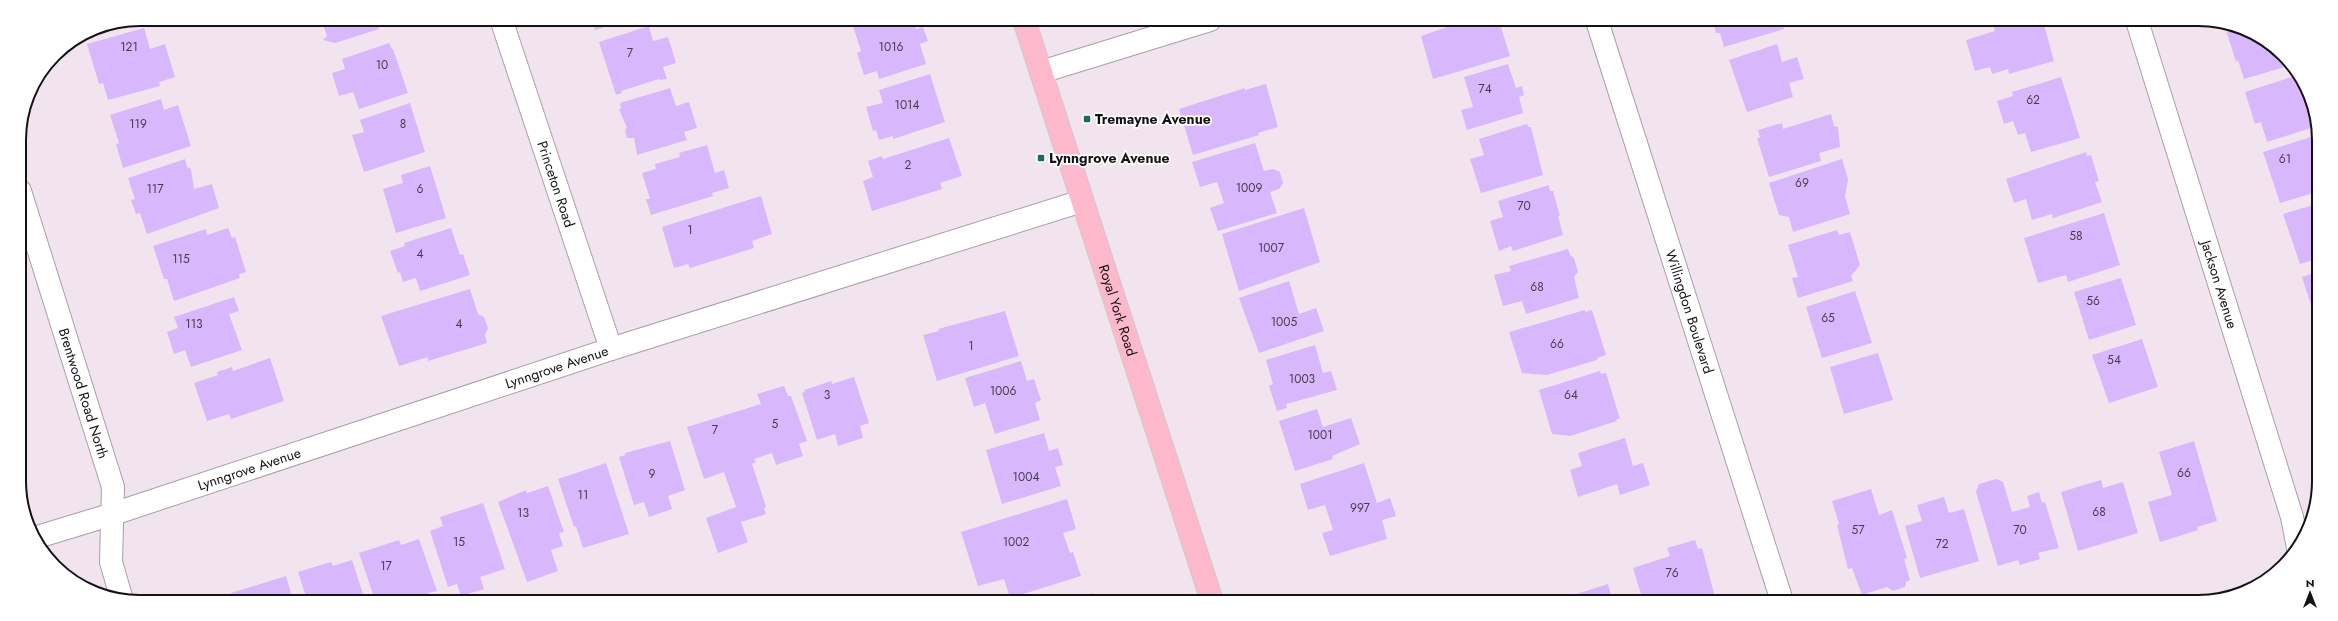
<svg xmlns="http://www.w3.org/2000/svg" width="2338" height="621" font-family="Jost,sans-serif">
<rect width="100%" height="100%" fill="#f2e4ee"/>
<path fill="#d9b7fd" d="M321 19H376L379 29 335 43 323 40 327 36Z
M591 20H628L595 30Z
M863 20H913L916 29 923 27 928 41 920 44 926 64 879 79 877 71 864 75 857 53 861 51 852 23Z
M1455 20 1499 21 1510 56 1433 79 1421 36 1456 24Z
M1713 21H1782L1784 29 1724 47 1720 33H1716Z
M1992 21H2043L2054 61 2009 74 2008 69 1992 74 1990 67 1975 71 1966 40 1995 31Z
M126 22 91 34 90 30 94 28Z
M649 26 653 41 668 37 676 63 663 67 667 79 660 80 659 79 621 91 622 93 616 95 599 42Z
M2237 27 2258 35 2284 55 2291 65 2244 79 2238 60 2236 62 2226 30Z
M144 28 150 49 165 44 175 77 159 82 160 86 108 100 103 83 99 84 87 44Z
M389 43 392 49H393L408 93 359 109 353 92 339 96 332 73 345 69 342 59Z
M1777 44 1782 62 1797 57 1804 79 1789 83 1793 97 1747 112 1729 60Z
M1508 64 1516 88 1522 86 1524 95 1519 97 1523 113 1467 130 1461 110 1473 107 1464 77Z
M930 74 945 122 893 139V136L879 140 876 130 873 131 866 107 883 103 879 90Z
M2298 75 2306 86 2310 96 2305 98 2314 127 2267 142 2261 122 2255 124 2245 92Z
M2061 77 2080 138 2031 152 2025 133 2018 135 2013 121 2004 124 1997 101 2013 96 2012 92Z
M1266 84 1278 127 1258 133 1259 135 1193 155 1179 109 1245 88V90Z
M670 88 676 106 689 102 697 128 684 132 687 140 637 155 634 138H627L625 129 627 128 619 109H621L620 103Z
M161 99 164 110 178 105 191 146 123 168 116 144 119 143 110 115Z
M410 103 425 152 364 172 352 135 364 132 360 120Z
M1831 114 1834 126 1838 127 1840 147 1819 153 1821 161 1769 177 1757 138H1760L1758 130 1782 123 1783 129Z
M1527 124 1528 127H1531L1543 175 1481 193 1470 159 1484 155 1479 139Z
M2311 137 2312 140 2317 139V192L2280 203 2263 152Z
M949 138 962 176 940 183 942 189 872 211 863 181 873 177 868 161 882 156 883 159Z
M1255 143 1264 171 1273 169 1280 172 1283 183 1279 189 1270 192 1277 213 1218 231 1210 208 1224 203 1217 182 1200 187 1192 162Z
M707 145 715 173 724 170 729 188 712 193 713 196 651 215 646 199H650L642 173 656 169 655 164 680 157 679 153Z
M2086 152 2087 156 2091 155 2099 181 2095 182 2102 202 2053 218 2052 214 2032 220 2026 199 2014 203 2006 179Z
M185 159 187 167 191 169 194 189 212 184 219 208 147 234 140 213 136 214 131 200 135 199 128 178Z
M1842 159 1848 179 1845 196 1850 214 1793 232 1789 217 1779 215 1769 183Z
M430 166 446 218 396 233 383 189 403 183 401 175Z
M1549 185 1550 191H1553L1560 216H1558L1563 235 1513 251 1511 246 1499 251 1490 221 1503 217 1498 201Z
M761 196 772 234 752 241 754 248 690 268 688 264 674 268 662 227Z
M2317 204V259L2300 264 2283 214Z
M1304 208 1320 262 1239 291 1222 234Z
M2104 213 2120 265 2068 282 2066 275 2038 283 2024 238Z
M228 228 232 238 235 237 246 272 239 274 240 278 174 301 167 279H164L153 246 206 229 207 235Z
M451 228 460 255 463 254 470 275 420 291 416 278 403 282 400 272 398 273 390 251 405 246 404 243Z
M1837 230 1839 235 1850 232 1860 265 1851 276 1853 281 1798 298 1792 278 1798 277 1788 245Z
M1568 249 1570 255 1574 258 1578 272 1574 277 1579 298 1526 314 1522 301 1503 306 1494 275 1511 271 1509 266Z
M2317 272V321H2316L2302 277Z
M2121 278 2136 325 2089 340 2074 292Z
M1289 281 1299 314 1316 308 1324 331 1259 353 1239 298Z
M470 289 478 314 484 317 488 328 485 335 487 343 428 361V357L399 366 381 316Z
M1855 291 1872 343 1822 358 1806 307Z
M234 297 239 311 229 314 242 350 191 367 185 350 174 354 167 332 178 328 174 317Z
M1585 310V312L1592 310 1606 355 1597 358V360L1547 375 1522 373 1509 332Z
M1005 311 1019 356 937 381 923 335 939 331 938 329Z
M2142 339 2158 387 2109 403 2092 355Z
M1315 345 1323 373 1331 371 1337 390 1286 404 1287 408 1277 411 1269 386 1273 384 1266 360Z
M1878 353 1893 400 1844 414 1830 367Z
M270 358 284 401 231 419 229 414 207 421 194 383 218 375 217 372 232 367 233 371Z
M1021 361 1027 381 1034 379 1041 400 1035 403 1040 420 995 434 985 403 974 407 965 378Z
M1600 371 1601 374 1606 373 1620 419H1616L1617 421 1570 436 1552 434 1539 390Z
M854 377 869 423 860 426 863 438 838 446 835 434 817 440 802 393 805 392 804 390 831 381 832 384Z
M784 386 788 396H791L807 441 799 444 803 456 776 465 772 453 754 459 756 462 752 464 766 507 764 508 766 514 741 522 748 542 718 553 706 518 736 507 724 472 704 479 687 427 761 404 757 394Z
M1317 409 1323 427 1351 418 1360 444 1332 456 1333 459 1295 471 1279 421Z
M1044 433 1049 451 1058 448 1063 465 1055 467 1061 486 1002 504 986 450Z
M1625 438 1633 466 1643 463 1650 485 1620 495 1617 484 1578 497 1570 470 1582 466 1578 453Z
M670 441 685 490 668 496 672 509 649 517 644 502 634 505 619 457 625 455V453Z
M2194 441 2217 521 2197 527 2198 530 2160 542 2148 502 2172 495 2159 452Z
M606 463 629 534 583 548 576 526 574 527 558 479Z
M1364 463 1377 503 1390 498 1396 516 1382 520 1387 539 1330 556 1322 533 1333 530 1325 505 1308 510 1300 484Z
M1996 479 2003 482 2012 512 2030 507 2027 496 2039 492 2042 503 2045 502 2059 548 2038 553 2040 559 2020 565 2018 560 1998 566 1976 492 1979 484Z
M2101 480 2103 488 2123 482 2138 533 2078 551 2061 492Z
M548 486 564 532 559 533 563 546 551 550 558 571 527 582 498 502 526 490 527 493Z
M1871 489 1879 515 1892 510 1907 558 1904 559 1910 580 1906 582 1905 587 1893 591 1887 587 1862 595 1852 568 1848 569 1837 525 1839 524 1832 501Z
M1944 497 1949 513 1964 509 1979 561 1920 578 1905 526 1922 521 1917 505Z
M1067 499 1076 529 1063 533 1070 553 1073 552 1081 576 1010 598 1004 579 978 586 961 532Z
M483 503 505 569 480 577 484 589 461 596 457 584 448 587 430 531 443 526 440 517Z
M419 539 437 591 428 593 430 600H375L359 553 399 540 401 545Z
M1695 540 1698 549 1702 548 1716 601H1670L1669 596 1653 601H1643L1633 568 1670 556 1667 548Z
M352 560 365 600H307L298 572 331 562 333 566Z
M286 576 293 600H233L231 593Z
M1608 584 1612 599 1617 598 1618 601H1565L1564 598Z
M1093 593 1095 601H1070V600Z
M1063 595 1065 601H1045V600Z"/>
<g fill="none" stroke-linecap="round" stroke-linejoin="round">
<defs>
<g id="minor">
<path id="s1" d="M501 19 611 349"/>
<path id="s2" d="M1597 21 1782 601"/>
<path id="s3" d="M2137 21 2292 517 2298 548"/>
<path d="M1041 72 1210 20"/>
<path id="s4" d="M20 191 113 487 111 562 122 600"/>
<path id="s5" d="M34 538 113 514 611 349 1082 201"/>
</g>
<g id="major">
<path id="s6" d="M1024 20 1212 601"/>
</g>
</defs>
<use href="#minor" stroke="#aa9ea7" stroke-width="24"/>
<use href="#major" stroke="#cccbcc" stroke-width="24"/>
<use href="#minor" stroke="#fff" stroke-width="22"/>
<use href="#major" stroke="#feb8cc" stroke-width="22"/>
</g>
<g fill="#1d6968" stroke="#fff" stroke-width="1.5">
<rect x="1083" y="115" width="8" height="8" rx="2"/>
<rect x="1037" y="154" width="8" height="8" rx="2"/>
</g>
<g text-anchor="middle" stroke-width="3.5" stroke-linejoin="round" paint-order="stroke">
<g font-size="12" fill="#473a4f">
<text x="129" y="51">121</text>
<text x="891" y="51">1016</text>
<text x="630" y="57">7</text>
<text x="382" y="69">10</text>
<text x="1485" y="93">74</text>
<text x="2033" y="104">62</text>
<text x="907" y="109">1014</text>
<text x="138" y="128">119</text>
<text x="403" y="128">8</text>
<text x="2285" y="163">61</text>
<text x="908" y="169">2</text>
<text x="1802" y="187">69</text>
<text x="1249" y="192">1009</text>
<text x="155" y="193">117</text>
<text x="420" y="193">6</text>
<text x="1524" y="210">70</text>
<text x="690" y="234">1</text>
<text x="2076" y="240">58</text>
<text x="1271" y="252">1007</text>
<text x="420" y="258">4</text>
<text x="181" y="263">115</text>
<text x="1537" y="291">68</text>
<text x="2093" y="305">56</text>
<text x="1828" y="322">65</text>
<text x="1284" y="326">1005</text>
<text x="194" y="328">113</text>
<text x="459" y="328">4</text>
<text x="1557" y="348">66</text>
<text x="971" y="350">1</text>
<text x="2114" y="364">54</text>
<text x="1302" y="383">1003</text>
<text x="1003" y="395">1006</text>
<text x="827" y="399">3</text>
<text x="1571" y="399">64</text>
<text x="775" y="428">5</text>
<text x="715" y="434">7</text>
<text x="1320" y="439">1001</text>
<text x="2184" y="477">66</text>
<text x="652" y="478">9</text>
<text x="1026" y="481">1004</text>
<text x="583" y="499">11</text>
<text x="1360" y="512">997</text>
<text x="2099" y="516">68</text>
<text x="523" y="517">13</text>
<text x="1858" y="534">57</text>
<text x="2020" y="534">70</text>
<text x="459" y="546">15</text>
<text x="1016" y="546">1002</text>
<text x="1942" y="548">72</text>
<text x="386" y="570">17</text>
<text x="1672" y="577">76</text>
</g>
<g font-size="14" font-weight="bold" fill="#161115" stroke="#fff" text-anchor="start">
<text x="1095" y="124">Tremayne Avenue</text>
<text x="1049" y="163">Lynngrove Avenue</text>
</g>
<g font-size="14" fill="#161115" stroke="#fff">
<text dy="5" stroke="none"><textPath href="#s1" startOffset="174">Princeton Road</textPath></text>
<text dy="5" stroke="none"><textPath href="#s3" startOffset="276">Jackson Avenue</textPath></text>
<text dy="5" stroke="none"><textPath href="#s6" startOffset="305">Royal York Road</textPath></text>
<text dy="5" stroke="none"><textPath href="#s2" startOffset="305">Willingdon Boulevard</textPath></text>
<text dy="5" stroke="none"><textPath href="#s5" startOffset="550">Lynngrove Avenue</textPath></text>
<text dy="5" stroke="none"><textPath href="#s4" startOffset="212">Brentwood Road North</textPath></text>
<text dy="5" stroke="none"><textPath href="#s5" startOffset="226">Lynngrove Avenue</textPath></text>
</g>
</g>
<path d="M0 0H2338V621H0ZM140 26H2198A114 114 0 0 1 2312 140V481A114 114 0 0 1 2198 595H140A114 114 0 0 1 26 481V140A114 114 0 0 1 140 26Z" fill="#fff" fill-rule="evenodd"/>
<path fill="none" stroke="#161115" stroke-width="2" d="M140 26H2198A114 114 0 0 1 2312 140V481A114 114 0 0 1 2198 595H140A114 114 0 0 1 26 481V140A114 114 0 0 1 140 26Z"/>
<g transform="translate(2310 593)" stroke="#ffffff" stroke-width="3" paint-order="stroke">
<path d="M0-3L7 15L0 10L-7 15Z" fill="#161115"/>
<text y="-6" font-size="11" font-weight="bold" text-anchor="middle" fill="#161115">N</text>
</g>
</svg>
